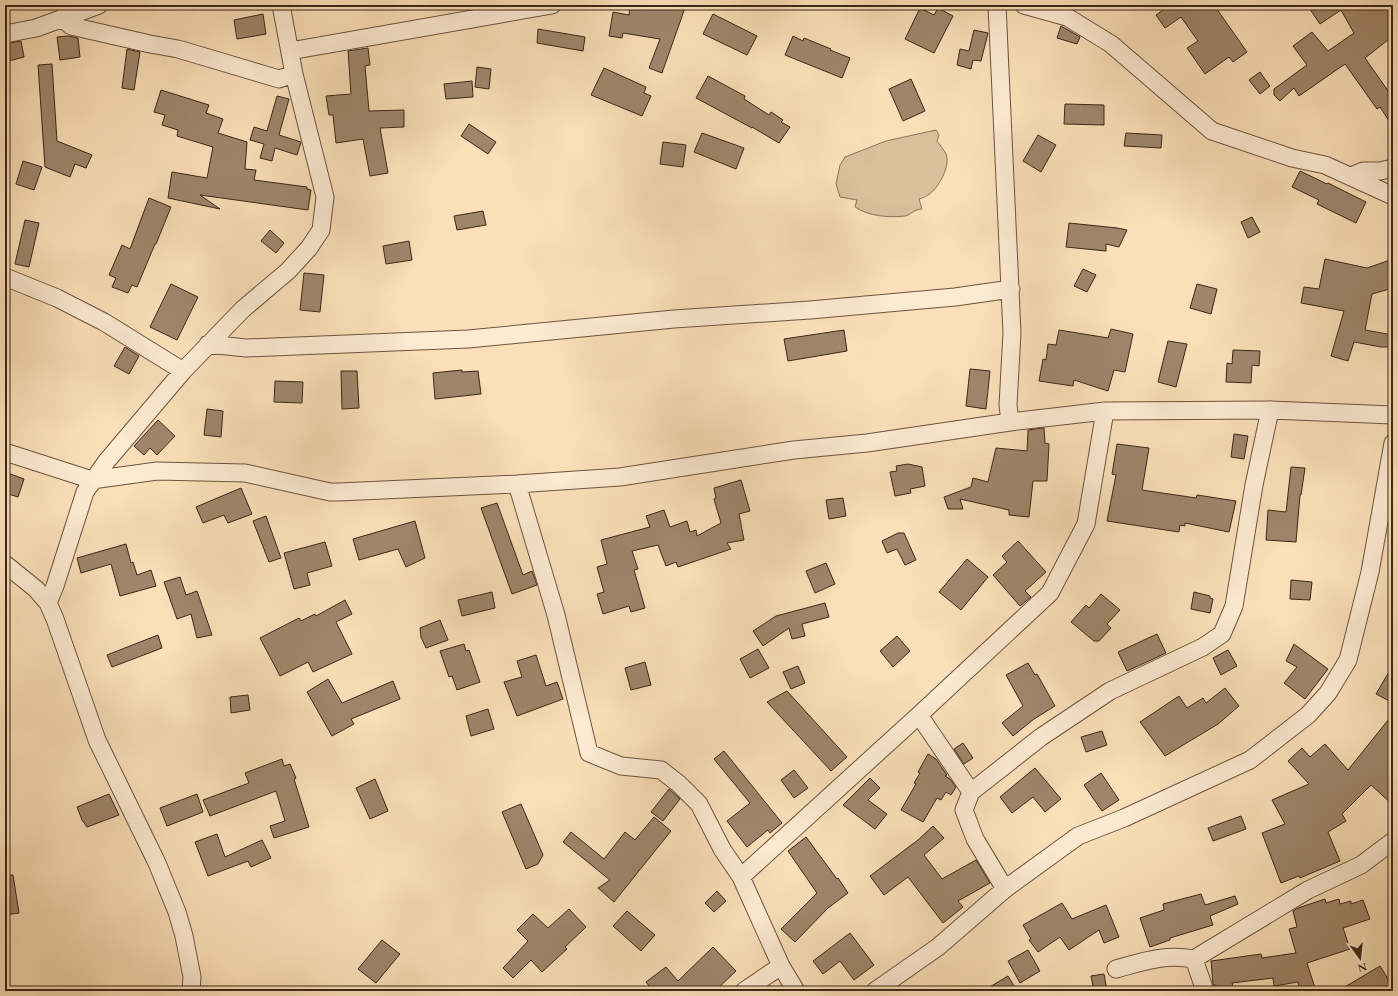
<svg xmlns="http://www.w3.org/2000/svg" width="1398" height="996" font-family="'EB Garamond',serif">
<rect width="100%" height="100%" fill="#fadfb8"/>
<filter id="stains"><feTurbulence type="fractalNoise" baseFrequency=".005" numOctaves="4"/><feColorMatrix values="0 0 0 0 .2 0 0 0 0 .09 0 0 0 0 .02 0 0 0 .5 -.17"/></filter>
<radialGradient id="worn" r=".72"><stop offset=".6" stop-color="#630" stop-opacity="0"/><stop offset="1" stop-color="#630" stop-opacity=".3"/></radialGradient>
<path fill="#dac09d" stroke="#8b735a" d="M936 130 939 135 937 141C940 145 944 150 946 154 951 166 938 189 928 195 925 197 922 198 919 199L922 209C912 210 911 215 905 216 889 218 868 216 855 207L857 200 840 197 836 184 840 165 845 157 886 141Z"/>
<path fill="#9f866b" stroke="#3c2618" d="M630 5H686L662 73 649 68 660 39 623 33 622 38 609 36 613 12 629 15Z
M1170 5H1214L1247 52 1233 62 1229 57 1205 74 1187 48 1198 41 1181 17 1165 28 1156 15Z
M1307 5H1387L1393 12V36L1365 58 1393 98V127L1380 107 1377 109 1345 64 1299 96 1294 88 1280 101 1274 95V89L1307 65 1293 46 1312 32 1328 51 1354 33 1341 10 1320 24Z
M920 8 934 15 938 8 953 16 934 53 905 39Z
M263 14 266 34 237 39 234 20Z
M713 14 757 36 747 55 703 34Z
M1061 26 1080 37 1077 44 1057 38Z
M538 29 585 37 583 51 537 43Z
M974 30 988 33 981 61 973 60 971 69 957 65 960 49 969 51Z
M68 36 78 38 80 57 60 60 57 37Z
M793 36 803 41 804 38 831 49 830 50 850 58 842 78 785 55Z
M21 41 24 57 5 62V44Z
M368 48 370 65 365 66 369 111 404 110V127L380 128 388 173 370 176 363 139 336 143 333 115H329L326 96 351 94 348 51Z
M127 49 140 52 134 90 122 88Z
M52 64 57 141 92 155 86 168 75 164 70 177 45 167 38 65Z
M477 67 491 69 489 89 475 87Z
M604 68 646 87 644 93 651 96 642 116 591 95Z
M1260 72 1270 86 1260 94 1249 80Z
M708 76 745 96 744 99 769 115 771 112 783 120 781 122 790 127 779 143 752 127V128L696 98Z
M911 79 925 111 903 121 889 89Z
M472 81 473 97 446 99 444 84Z
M161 90 209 105 206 113 223 119 218 133 247 142 245 169 256 170 254 180 307 187V189L311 190 308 210 200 195 220 209 168 198 172 172 207 178 213 147 177 136 178 130 162 125 165 115 154 112Z
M277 96 289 99 279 135 301 142 297 155 275 148 272 161 260 158 264 144 250 140 254 127 267 131Z
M1065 104 1104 105V125L1064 124Z
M469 124 496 142 488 154 461 136Z
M702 133 744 148 736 169 694 152Z
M1126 133 1162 135 1161 148 1124 146Z
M1038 135 1056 145 1041 172 1023 161Z
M663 142 686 145 683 167 660 164Z
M23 161 42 167 34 190 16 184Z
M1300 171 1327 184 1328 183 1366 202 1356 223 1317 204 1319 200 1292 187Z
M149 198 171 207 156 244H155L137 287 132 285 128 293 112 287 116 278 109 275 122 245 130 249Z
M483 211 486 225 457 230 454 216Z
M1252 217 1260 232 1248 238 1241 222Z
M25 220 39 223 29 267 15 264Z
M1069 223 1117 228 1127 230 1119 247 1106 244V251L1066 247Z
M270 230 284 243 276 253 261 241Z
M409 241 412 260 386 264 383 246Z
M1325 259 1367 268 1393 259V288L1372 294 1365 330 1393 335V347H1381L1354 342 1348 361 1331 356 1344 311 1301 303 1304 287 1319 289Z
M1083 269 1096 275 1087 292 1074 286Z
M304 273 324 275 320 312 300 310Z
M171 284 198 297 177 340 150 327Z
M1197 284 1217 289 1211 314 1190 308Z
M1111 329 1133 334 1125 372 1114 370 1108 391 1074 380 1073 386 1039 381 1043 359 1046 360 1048 344 1056 345 1059 330 1108 338Z
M844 330 847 351 788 361 784 339Z
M1168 341 1187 344 1176 387 1158 382Z
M125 347 139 356 129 374 114 366Z
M1233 350 1260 351 1259 366 1252 365 1251 383 1226 382 1227 363 1232 364Z
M970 369 990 371 986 409 966 406Z
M462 370V372L478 371 481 394 435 399 433 373Z
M341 371H357L359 408 342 409Z
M275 381 303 382 302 403 274 402Z
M207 409 223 411 221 437 204 435Z
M158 420 175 436 157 455 150 448 144 455 134 446Z
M1042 428H1044L1045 443 1049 444 1047 481H1033L1029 517 1009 515V510L960 499 963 509H948L944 497 971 487 973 478 988 482 996 448 1027 451 1028 430Z
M1234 434 1248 436 1244 459 1231 457Z
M1117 444 1149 448 1142 490 1196 498 1197 495 1236 501 1229 532 1185 523V526L1180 525 1179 532 1107 521 1116 475 1112 474Z
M908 464 922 467 925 486 910 489 911 493 895 496 890 472 897 471 896 466Z
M1291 467 1305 468 1301 495H1300L1296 542 1266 540 1268 510 1286 512Z
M5 472 24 479 18 497 5 493Z
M741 480 750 511 739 514 744 540 727 543 731 549 678 567 676 562 666 566 658 545 632 551 638 569 634 570 645 608 631 612 629 606 603 614 597 594 604 592 597 567 607 564 601 540 650 527 646 516 664 510 670 527 687 521 690 532 696 530 697 536 721 523 714 499 716 498 714 488Z
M241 488 252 514 228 523 224 515 203 523 196 507Z
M843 498 846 516 829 519 826 500Z
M497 503 523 575 532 571 537 585 512 594 481 508Z
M266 516 281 558 269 562 253 521Z
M415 521 425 558 406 567 398 549 359 560 353 539Z
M898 533H904L916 560 905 565 897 549 887 553 882 541Z
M1018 541 1046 572 1025 591 1031 597 1020 606 993 575 1007 562 1002 556Z
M325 542 332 566 307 573 310 585 294 589 284 553Z
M126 544 131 563 133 562 137 575 151 570 156 586 120 596 111 564 81 573 77 558Z
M967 559 988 577 961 610 939 592Z
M826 563 835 584 815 593 806 571Z
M180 577 186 595 197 591 212 635 197 638 191 614 177 619 164 582Z
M1291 580 1312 582 1310 600 1290 599Z
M492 592 495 608 462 616 458 600Z
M1194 592 1210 596V598L1213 599 1210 613 1191 609Z
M1101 594 1120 610 1107 624 1111 628 1099 641H1094L1071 622 1086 605 1089 608Z
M345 600 352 614 336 622 352 654 313 672 308 662 280 676 260 638 299 618 301 621 315 614 316 616Z
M825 603 829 617 802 624 805 636 792 639 789 628 763 646 753 631 776 616Z
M440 620 448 640 426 648 421 637 420 628Z
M1157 634 1166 653 1127 671 1118 652Z
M158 635 162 648 112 667 107 655Z
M897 636 910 651 893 667 880 651Z
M464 644 466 651 469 650 480 682 457 690 452 676 449 677 440 651Z
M1294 644 1328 669 1305 699 1284 683 1297 667 1286 661Z
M758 649 769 668 750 678 740 659Z
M1228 650 1237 666 1221 675 1213 658Z
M536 655 546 686 557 682 563 699 517 716 504 682 522 677 517 661Z
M645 662 651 685 631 690 625 668Z
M1028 663 1035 675 1037 674 1055 706 1034 719 1013 736 1002 723 1023 706 1006 675Z
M1393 665V703L1376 694Z
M798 666 805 683 791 689 783 672Z
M328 679 342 703 393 681 400 699 351 719 354 724 332 736 307 692Z
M1225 688 1239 706 1218 724 1165 756 1140 722 1179 696 1187 708 1203 698 1206 703Z
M787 691 847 757 831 771 767 702Z
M248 695 250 710 231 713 230 697Z
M488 709 494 729 471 736 466 716Z
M1393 714V805L1371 785 1342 814 1346 821 1328 832 1340 861 1300 878 1299 876 1281 883 1262 833 1285 824 1272 800 1309 784 1288 761 1302 748 1310 757 1325 744 1348 770Z
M1102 731 1107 745 1086 752 1081 737Z
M963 743 973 758 964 764 954 749Z
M724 751 782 823 770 833 768 830 747 847 727 821 750 803 714 759Z
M928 754 936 759 947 775 945 776 950 779 956 787 951 795 946 792 941 800 937 798 923 822 901 810 916 784 914 783 920 773 918 772Z
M282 759 284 766 290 764 296 778 294 779 309 827 274 838 270 826 285 821 276 791 210 816 203 800 249 783 245 773Z
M1035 768 1061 799 1045 812 1033 797 1012 813 1000 797Z
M794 770 808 788 794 798 781 780Z
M1101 773 1119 800 1102 811 1084 785Z
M870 778 880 788 868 800 887 814 875 829 843 805Z
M375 779 388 811 370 819 356 788Z
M669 789 680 799 663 821 651 812Z
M109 794 119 815 87 827 82 820 77 807Z
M197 794 203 812 167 826 160 808Z
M521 804 543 855 538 864 526 869 502 812Z
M1241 816 1246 829 1213 841 1208 828Z
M654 817 671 831 614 902 598 888 610 880 563 842 571 832 604 859 625 832 635 840Z
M933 826 944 838 924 855 942 879 976 860 990 883 958 901 963 907 943 923 908 877 884 895 870 876 918 840Z
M217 834 225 857 262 840 271 858 251 867 248 861 208 876 195 842Z
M806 837 837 879 838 878 848 893 828 908 795 942 781 929 817 893 788 851Z
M5 875H13L19 913 5 915Z
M717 891 726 901 714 912 705 903Z
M1201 894 1205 905 1235 896 1238 904 1210 916 1213 925 1170 938V940L1150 947 1140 918 1164 910 1163 904Z
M1325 899 1326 903 1339 899 1340 904 1351 901V904L1363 900 1370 919 1343 928 1350 949 1307 963 1316 991H1300L1298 982 1274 986 1273 978 1232 983 1234 991H1218L1216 985H1213V984L1211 961 1261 954 1262 958 1296 953 1289 929 1297 927 1293 911 1298 908Z
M1062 903 1072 919 1106 905 1119 937 1104 943 1099 930 1069 950 1060 937 1038 952 1029 940 1031 939 1023 925Z
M569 909 586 927 565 947 567 949 542 972 531 960 513 978 503 968 528 941 517 930 533 914 548 928Z
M627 911 655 935 641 951 613 926Z
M850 933 874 965 854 980 840 961 823 974 813 961Z
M382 940 400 954 376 983 358 969Z
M713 947 736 971 715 991H653L646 982 666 967 678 981Z
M1028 950 1040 971 1020 983 1008 961Z
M1380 966 1393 987V991H1338Z
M1104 974 1107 991H1094L1091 976Z
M1008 976 1017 991H983Z"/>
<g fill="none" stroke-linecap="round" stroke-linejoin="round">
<defs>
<path id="minor" d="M997 5 1012 333 1008 405 1010 422
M1024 5 1067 17 1111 44 1212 131 1292 158 1325 165 1393 196
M62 18 71 26 150 44 178 49 279 79 294 74
M5 34 36 28 99 5
M290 51 552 5
M1351 176 1363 171H1380L1393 168
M5 277 57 298 104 322 183 371
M208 344 246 348 468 339 674 319 810 310 955 297 1011 289
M5 452 92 480 157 471 245 473 330 492H339L517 484 620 477 794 450 867 443 1010 422 1105 411 1270 410 1393 415
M517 484 556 615 589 753 621 766 661 770 679 784 699 804 722 849 741 877 781 966 796 991
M5 564 36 589 48 603 55 619 97 740 157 863 177 912 184 936 192 977 191 991
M48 603 55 586 85 492 106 462 183 371 243 309 288 271 309 248 321 230 325 197 294 74 281 5
M919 715 971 792
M741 877 919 715 1050 593 1086 524 1105 411
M1005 889 975 839 964 810 971 792 1041 737 1110 691 1203 647 1222 634 1234 606 1254 485 1270 410
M1194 959 1205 991
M1116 969C1145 961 1164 954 1194 959L1308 890 1361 865 1393 841
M744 991 781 966
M875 991 938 947 1005 889 1078 836 1124 818 1250 760 1308 715 1328 693 1348 660 1370 572 1393 443"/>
</defs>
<use href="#minor" stroke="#6c5440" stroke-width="19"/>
<use href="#minor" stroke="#fcead1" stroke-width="17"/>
</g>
<rect width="1398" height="996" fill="none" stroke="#fadfb8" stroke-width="20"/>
<rect x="6" y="6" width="1386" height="984" fill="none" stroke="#3c2618" stroke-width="2"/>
<rect x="10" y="10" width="1378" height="976" fill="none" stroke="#3c2618"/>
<g transform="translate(1360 958) rotate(165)" stroke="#fcead1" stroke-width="3" paint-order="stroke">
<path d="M0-3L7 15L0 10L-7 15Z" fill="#3c2618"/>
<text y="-6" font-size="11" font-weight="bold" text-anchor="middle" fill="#3c2618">N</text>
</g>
<rect width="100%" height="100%" filter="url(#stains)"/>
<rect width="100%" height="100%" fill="url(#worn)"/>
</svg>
